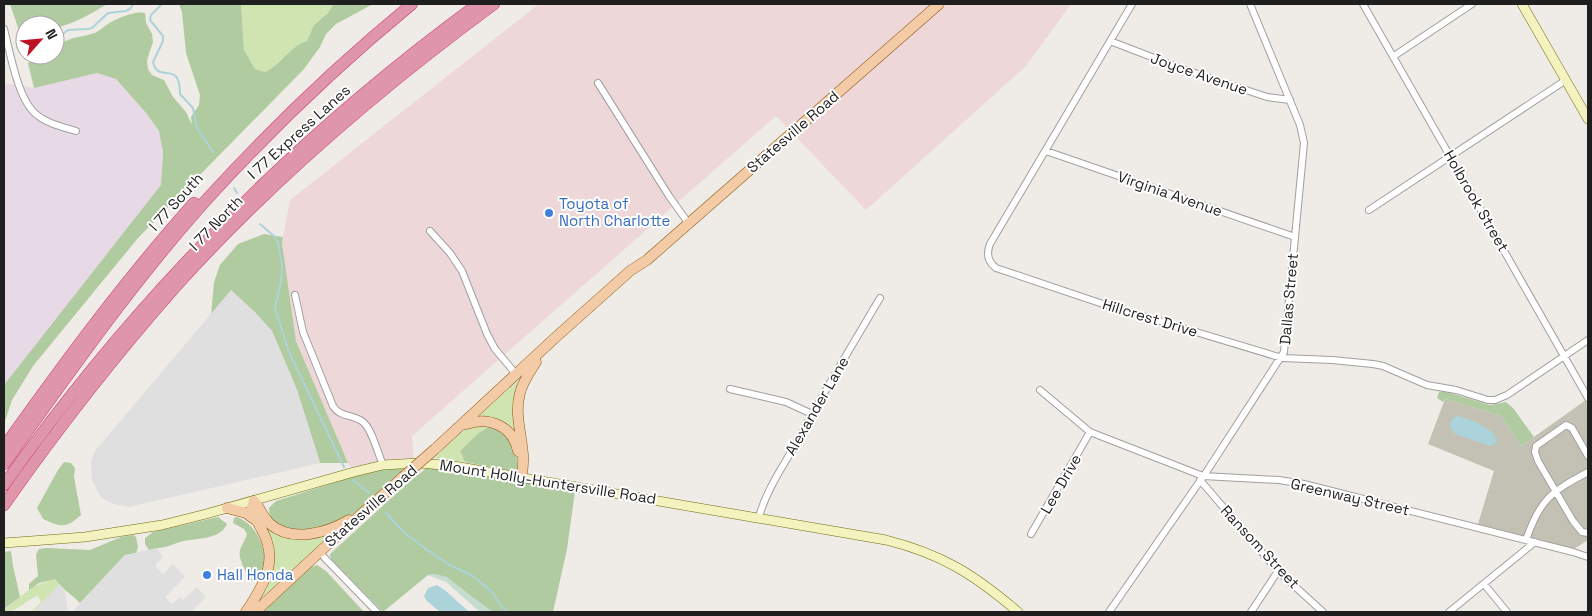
<svg xmlns="http://www.w3.org/2000/svg" width="1592" height="616" font-family="'Space Grotesk',sans-serif">
<rect width="100%" height="100%" fill="#efebe6"/>
<path fill="#eed7d9" d="M539 4H1071L1026 66 866 210 776 116 412 436 414 463 354 472 348 463 296 341 282 243 290 200Z"/>
<path fill="#e8d9e6" d="M97 73 116 79 147 114 159 131 163 152 161 186 4 385V83L34 88Z"/>
<path fill="#c3c1b3" d="M1445 399 1501 416 1521 446 1586 400 1588 406V540L1574 549 1478 524 1494 471 1428 444Z"/>
<path fill="#cfe4b1" d="M241 4H334L328 13 314 25 307 41C290 46 281 65 265 72L255 69 244 50Z
M528 371 517 441 474 420Z
M479 423 503 432 485 428 460 451 465 462 435 458C448 443 460 429 479 423Z
M262 518 339 527 250 612 268 575Z
M53 579H55L59 585 33 612H31L41 602 38 596C24 600 19 612 4 612V610L32 587Z"/>
<path fill="#b0cb9f" d="M10 4H107C89 15 76 23 55 28V25H25V44L24 45Z
M179 4H241L244 50 255 69 265 72C281 65 290 46 307 41L314 25 328 13 334 4H373L336 24 326 34 320 47 304 69 138 238 33 366 12 400 4 424V385L161 185 163 152 159 131 147 114 116 79 97 73 34 88 28 63 39 55H55V47C71 36 79 38 95 33 99 31 102 28 105 26 113 20 135 10 145 13L146 23 152 34 153 42 147 60 148 69 152 75 164 80 173 97 186 112 192 125 191 117 199 105 200 95 186 53 182 12Z
M264 234 283 237 282 243 296 341 348 463H320L297 390 272 331 231 291 211 315 214 282 220 265 238 244Z
M1444 391 1490 405 1506 402 1513 408 1534 437 1521 446 1501 416 1445 399 1443 402 1437 398 1439 392Z
M490 427C512 435 519 449 517 472L465 462 460 451C469 443 479 430 490 427Z
M64 462 71 463 75 468 74 477 81 515C65 529 61 527 43 519L37 508 58 470Z
M429 466 575 491 567 549 553 612H492L486 607 435 574 428 575 383 612 331 559 330 554 409 482Z
M398 468 404 470 395 477 392 484 346 519 307 531 283 529 270 518 269 508 276 501 368 472Z
M218 517 227 524C220 540 197 538 184 541 177 542 171 546 165 547 159 548 154 549 149 550L145 544V538L153 532Z
M237 517C256 524 267 548 264 567 262 575 261 579 252 581 247 576 246 572 243 566 236 548 241 551 247 534L244 529 233 523 234 518Z
M133 535 136 537 138 547 136 553 125 555 80 603C71 594 62 589 55 579L39 583 29 590V584L38 576 36 555 39 549 46 548 90 550 121 537Z
M11 551 13 566 20 597 4 609V552Z
M317 565 326 571 364 612H263L311 567Z"/>
<path fill="#c5dccf" d="M435 574 447 577 492 612H480L446 582 428 575Z"/>
<path fill="#dfdfdf" d="M231 290 255 312 272 331 297 390 320 463 129 507 117 505 107 501 100 496 92 480 91 461 95 451Z
M157 548 163 557 156 564V567L163 574 173 564 185 577 165 597 172 604 180 597 183 600 197 587 206 597 191 612H72L125 555Z
M59 585 65 591 68 612H33Z"/>
<path fill="#abd3d9" d="M1457 416C1469 418 1498 430 1497 443L1490 446 1455 434 1450 426 1452 419Z
M437 585 446 591 469 612H440L426 600 424 596 428 588Z"/>
<g fill="none" stroke-linecap="round" stroke-linejoin="round">
<path stroke="#abd3d9" stroke-width="2" d="M162 4 151 15 150 20 163 36V41L153 62C158 85 180 58 180 94L193 108 197 128 213 152
M55 40 68 30 88 29 92 28 108 13 126 11 130 9 133 4
M24 56 27 55
M234 188 237 193
M260 224 275 237 278 242 282 267 281 281 275 308 289 352 344 467
M353 480 369 493
M386 513 405 533 426 549 448 564 473 576 491 591 501 606 508 612"/>
<defs>
<path id="minor" d="M1132 4 990 244C986 254 988 262 996 268L1100 303 1282 358 1332 360 1373 364 1383 366 1427 385 1456 390 1488 400H1495L1507 395 1588 340
M1363 4 1588 398
M4 29C10 52 18 101 37 115 48 124 63 127 76 131
M1110 41 1183 69 1267 97 1290 100
M1394 56 1472 4
M598 83 669 196 689 224
M1046 151 1295 237
M1369 210 1566 80
M430 231 450 253 462 271 487 334 495 349 516 374
M295 295 303 332 333 406C340 418 354 414 363 422 372 429 378 454 383 465
M730 389 786 402 812 414
M1040 390 1090 432 1203 476 1279 480 1304 484 1573 552 1588 557
M1588 456 1572 428 1566 425 1536 446 1535 452 1538 461 1573 521 1582 532 1588 533
M1200 480 1278 571 1323 612
M759 517C766 491 782 468 795 445 822 395 851 347 880 298
M1031 534 1090 432
M1526 540C1540 499 1551 492 1588 472
M319 552 377 612
M1484 584 1507 612
M1109 612 1207 471 1284 352 1304 143 1300 125 1250 4
M1251 612 1278 571
M1449 612 1535 542"/>
<path id="secondary" d="M1522 4 1588 119
M4 543 85 537 162 525 206 514 354 472 383 465 419 463 454 466 886 540C942 554 975 575 1018 612"/>
<path id="primary" d="M466 424C489 416 513 426 518 451
M435 449 556 337 630 271 647 260 939 4
M521 477C529 449 512 421 520 393 523 381 530 372 536 362
M254 501C260 508 263 517 270 524 292 543 326 533 349 520
M227 508 246 513 254 519
M246 612C259 592 276 567 267 542 264 531 256 521 251 510L254 501
M255 612 339 534 403 477"/>
<path id="motorway" d="M4 447C64 363 125 280 194 203
M4 464C69 373 134 280 209 197 272 128 340 63 412 4
M4 485C135 300 295 138 478 4
M4 505C58 428 115 355 177 285 272 180 380 88 494 4"/>
</defs>
<use href="#minor" stroke="#a0a0a0" stroke-width="8"/>
<use href="#secondary" stroke="#6d6e0f" stroke-width="10"/>
<use href="#primary" stroke="#8d560d" stroke-width="11"/>
<use href="#motorway" stroke="#cb3578" stroke-width="12"/>
<use href="#minor" stroke="#fff" stroke-width="6"/>
<use href="#secondary" stroke="#f4f2bf" stroke-width="9"/>
<use href="#primary" stroke="#f4cba7" stroke-width="10"/>
<use href="#motorway" stroke="#df95aa" stroke-width="11"/>
<defs>
<path id="primary-bridge" d="M403 477 435 449"/>
</defs>
<use href="#primary-bridge" stroke="#8d560d" stroke-width="11" stroke-linecap="butt"/>
<use href="#primary-bridge" stroke="#f4cba7" stroke-width="10"/>
</g>
<g fill="#3f7fe0" stroke="#fff" stroke-width="2">
<circle cx="549" cy="213" r="5"/>
<circle cx="207" cy="575" r="5"/>
</g>
<g text-anchor="middle" stroke-width="4" stroke-linejoin="round" paint-order="stroke">
<g font-size="15" fill="#1f1f1f" stroke="#fff">
<text transform="translate(1199 74) rotate(19)" y="5">Joyce Avenue</text>
<text transform="translate(299 132) rotate(-42)" y="5">I 77 Express Lanes</text>
<text transform="translate(793 132) rotate(-41)" y="5">Statesville Road</text>
<text transform="translate(1170 194) rotate(19)" y="5">Virginia Avenue</text>
<text transform="translate(1476 201) rotate(60)" y="5">Holbrook Street</text>
<text transform="translate(176 202) rotate(-48)" y="5">I 77 South</text>
<text transform="translate(216 223) rotate(-46)" y="5">I 77 North</text>
<text transform="translate(1289 299) rotate(-85)" y="5">Dallas Street</text>
<text transform="translate(1150 318) rotate(17)" y="5">Hillcrest Drive</text>
<text transform="translate(817 406) rotate(-60)" y="5">Alexander Lane</text>
<text transform="translate(548 482) rotate(9)" y="5">Mount Holly-Huntersville Road</text>
<text transform="translate(1061 484) rotate(-60)" y="5">Lee Drive</text>
<text transform="translate(1350 497) rotate(13)" y="5">Greenway Street</text>
<text transform="translate(371 506) rotate(-41)" y="5">Statesville Road</text>
<text transform="translate(1260 547) rotate(47)" y="5">Ransom Street</text>
</g>
<g font-size="15" fill="#366cbe" stroke="#fff" text-anchor="start">
<text x="559" y="209">Toyota of<tspan x="559" dy="17">North Charlotte</tspan></text>
<text x="217" y="580">Hall Honda</text>
</g>
</g>
<rect width="1592" height="616" fill="none" stroke="#1f1f1f" stroke-width="10"/>
<g transform="translate(40 40) rotate(63)"><circle r="24" fill="#ffffff" stroke="#a5a5a5"/>
<path d="M0-4L9 19L0 12L-9 19Z" fill="#bd1223"/>
<text y="-8" font-size="14" font-weight="bold" text-anchor="middle" fill="#1f1f1f">N</text>
</g>
</svg>
